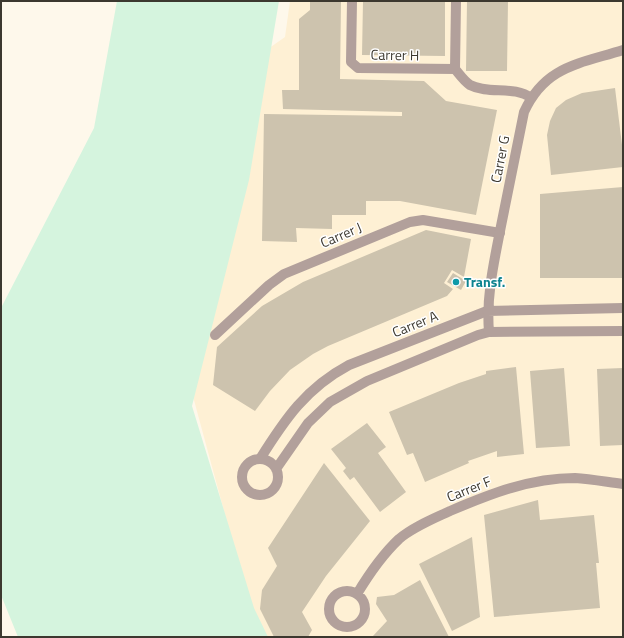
<svg xmlns="http://www.w3.org/2000/svg" width="624" height="638" font-family="'Titillium Web',sans-serif">
<rect width="100%" height="100%" fill="#fef8eb"/>
<path fill="#fef0d4" d="M290 1H623V637H258L191 389 255 58 285 37Z"/>
<path fill="#d5f4de" d="M117 1H279L249 180 192 406 254 608 268 637H18L1 595V308L94 128Z"/>
<path fill="#cdc3ae" d="M310 1H341L340 79 424 81 446 101 497 110 476 215 400 201H366V215H332V229L296 228 297 242 262 241 264 114 402 116V112L283 109 282 90H299V19L310 10Z
M363 1H445V56L362 55Z
M467 1H508L507 71H466Z
M615 88 623 153V167L551 175 547 135 550 121 556 108 566 100 582 93Z
M623 187V278H540V194Z
M426 230 471 239 464 277 452 270 444 283 453 289 447 296 328 346 313 354 290 370 270 391 255 411 213 385 217 347 262 306 303 282Z
M453 273 466 281 461 290 447 282Z
M516 367 524 454 497 457V451L468 461 469 463 425 482 413 453 407 455 389 412 459 383 486 374V371Z
M564 368 570 446 536 448 530 371Z
M623 368V445L600 446 597 369Z
M367 423 386 447 378 453 406 492 380 512 354 477 350 480 343 471 346 468 331 449Z
M324 463 370 521 326 576 302 612 312 630 308 637H274L260 609 262 590 277 566 268 548Z
M538 500 540 520 594 515 599 563H596L600 608 494 617 484 515Z
M472 537 480 617 452 631 419 564Z
M420 580 449 637H372L387 621 376 604 377 597 394 595Z"/>
<g fill="none" stroke-linecap="round" stroke-linejoin="round">
<path stroke="#b2a09b" stroke-width="10" d="M352 1 351 62 358 68 455 69C460 75 464 81 470 85 489 95 514 85 531 98
M455 69 456 1
M215 335 269 285 284 274 410 222 423 220 500 233
M260 459C285 419 306 388 349 365L487 311
M242 477a18 18 0 1 1 36 0a18 18 0 1 1-36 0Z
M276 469 308 423 330 402 367 381 478 335 489 332
M329 609a18 18 0 1 1 36 0a18 18 0 1 1-36 0Z
M357 594C369 574 382 555 399 539 413 527 433 519 450 511 490 494 530 478 575 478 591 479 607 482 623 484"/>
<path stroke="#b2a09b" stroke-width="10" d="M623 50C579 64 545 66 524 112 516 150 509 188 501 226 494 262 486 296 489 332L623 331
M487 311 623 308"/>
</g>
<circle fill="#0f9aa8" stroke="#fff" stroke-width="1.5" cx="456" cy="282" r="4"/>
<g text-anchor="middle" stroke-width="3" stroke-linejoin="round" paint-order="stroke">
<g font-size="14" fill="#3c382f" stroke="#fff">
<text transform="translate(395 55) rotate(1)" y="5">Carrer H</text>
<text transform="translate(500 159) rotate(-79)" y="5">Carrer G</text>
<text transform="translate(341 235) rotate(-23)" y="5">Carrer J</text>
<text transform="translate(415 324) rotate(-22)" y="5">Carrer A</text>
<text transform="translate(469 489) rotate(-22)" y="5">Carrer F</text>
</g>
<g font-size="14" font-weight="bold" fill="#0d838f" stroke="#fff" text-anchor="start">
<text x="464" y="287">Transf.</text>
</g>
</g>
<rect width="624" height="638" fill="none" stroke="#3c382f" stroke-width="4"/>
</svg>
